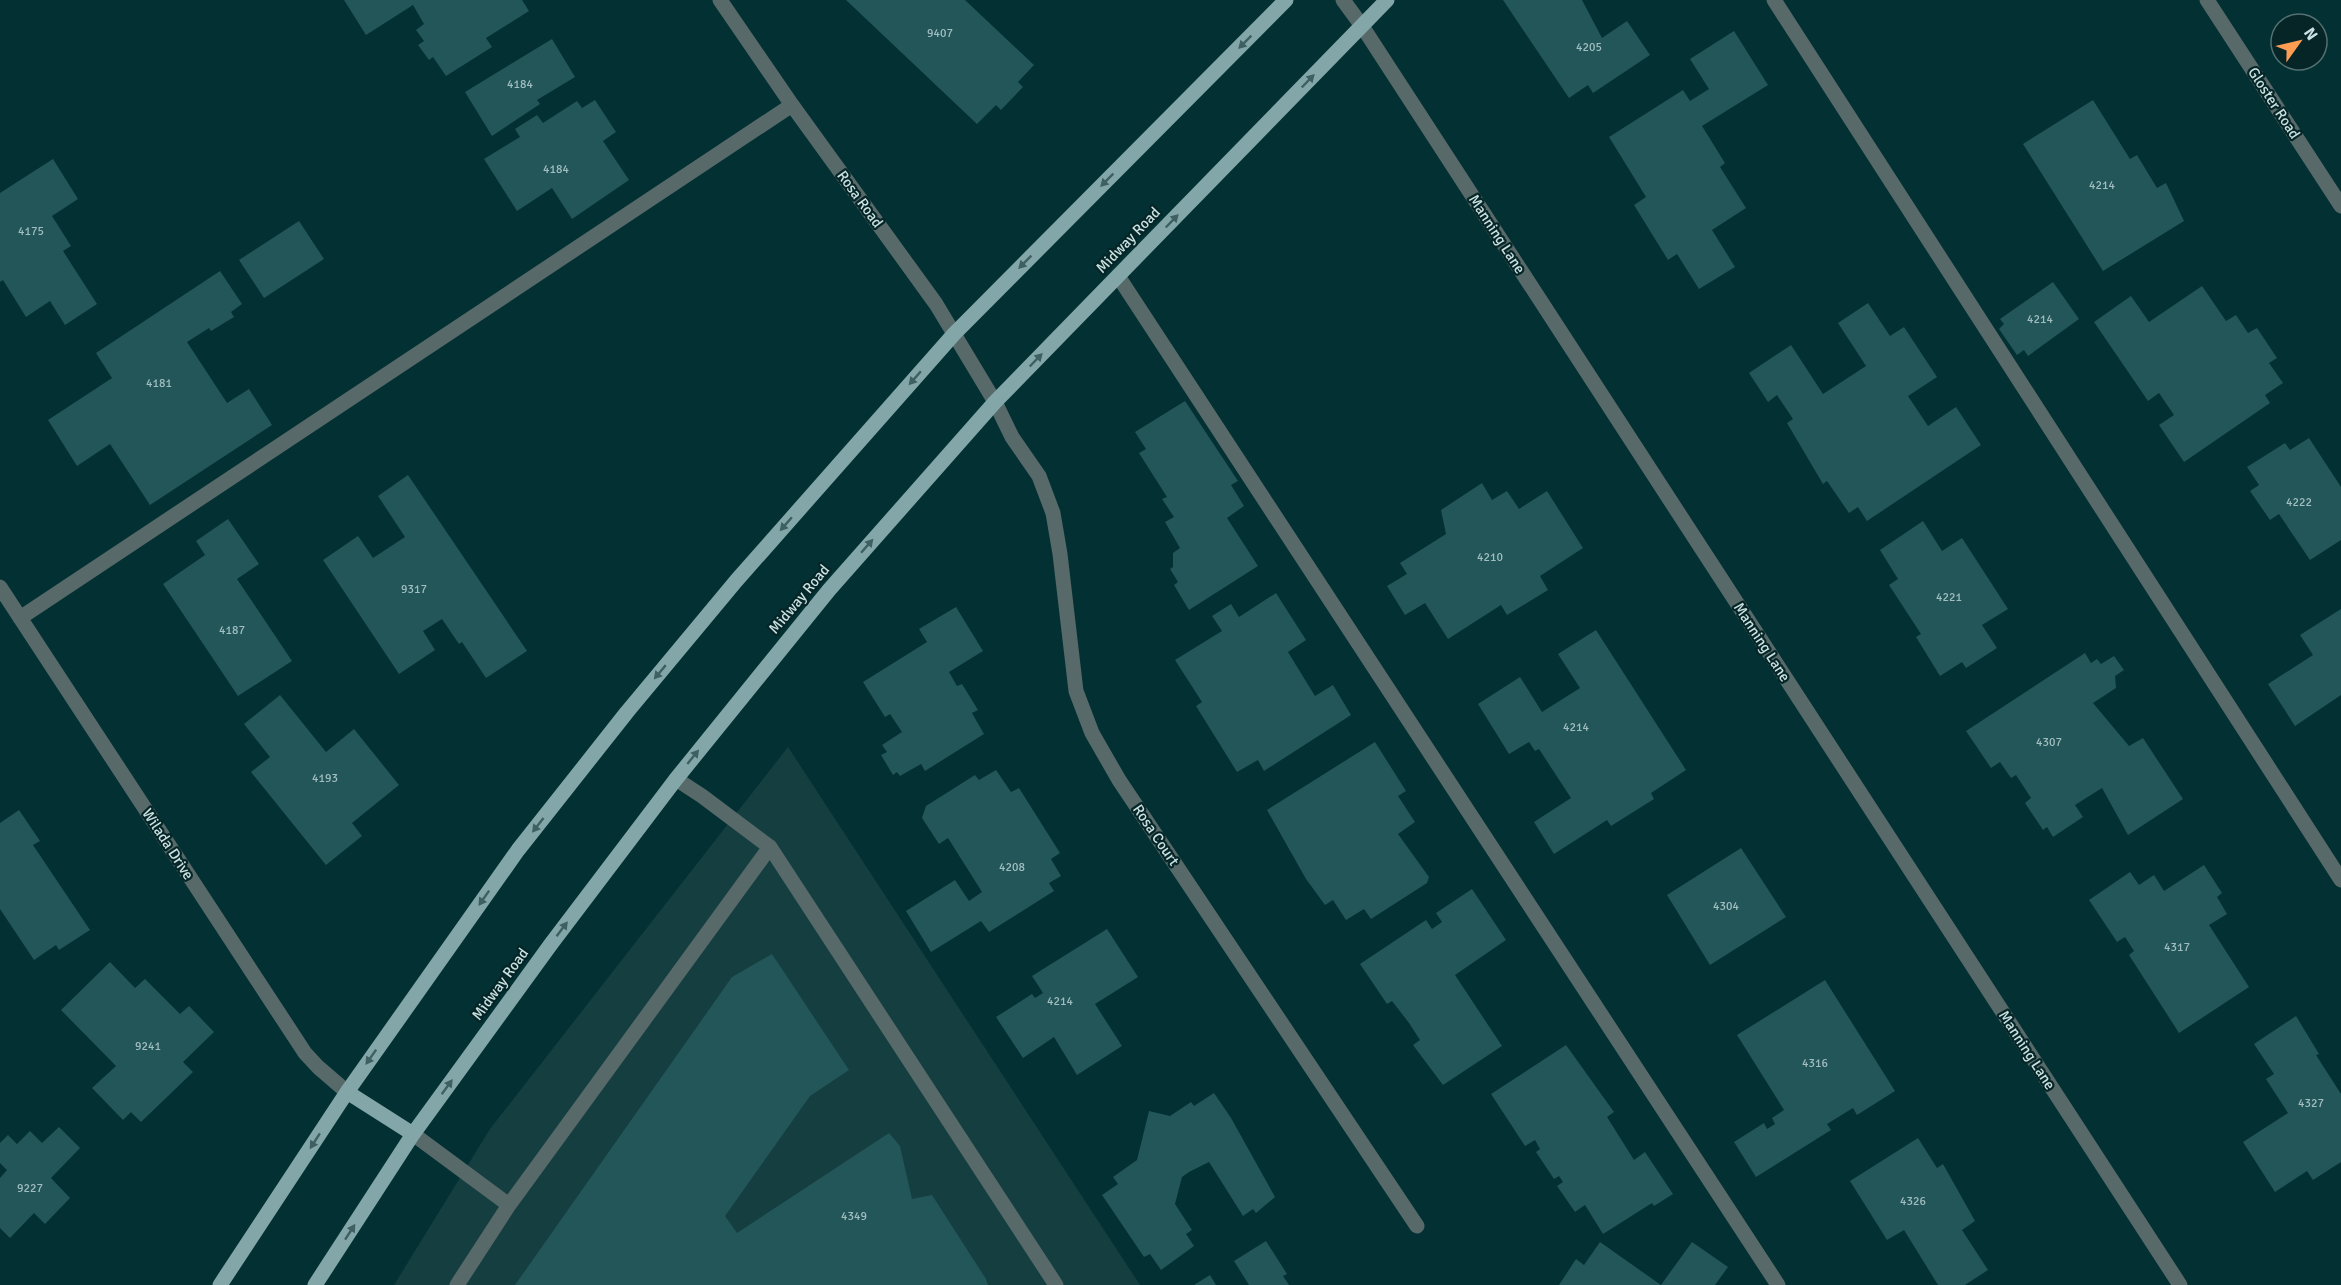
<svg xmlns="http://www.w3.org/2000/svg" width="2341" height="1285" font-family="Signika,sans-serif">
<rect width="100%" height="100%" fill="#033033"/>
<path fill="#153e40" d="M788 747 1140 1285H394L490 1129Z"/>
<path fill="#235659" d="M344 0H522L529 11 486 38 492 47 446 76 433 57 429 60 418 45 424 41 416 30 424 24 413 5 366 35Z
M846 0H965L1034 65 1018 82 1023 87 1001 110 996 105 977 124Z
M1503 0H1582L1602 38 1627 21 1650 55 1593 93 1588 85 1569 98Z
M1734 31 1768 85 1702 126 1725 163 1720 167 1746 208 1712 230 1735 267 1699 289 1677 254 1668 260 1634 205 1646 197 1609 137 1683 90 1690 101 1709 89 1690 59Z
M552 39 575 77 537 100 540 104 492 136 465 92Z
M595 100 616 132 603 141 629 180 572 219 552 188 517 211 484 159 520 137 515 129 537 115 543 123 577 101 582 108Z
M2093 100 2130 159 2137 155 2157 188 2166 183 2184 221 2103 271 2023 144Z
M53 159 78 199 52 216 71 246 63 251 97 304 65 325 50 301 26 317 3 280 0 282V193Z
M299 221 324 259 264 298 239 260Z
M220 271 242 304 231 312 234 317 211 331 209 328 187 342 227 403 249 389 272 425 150 505 110 444 77 466 48 420 112 378 96 353Z
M2053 282 2079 319 2028 356 2024 350 2017 355 1999 329 2004 324 2000 319Z
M2202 286 2226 321 2236 315 2248 333 2257 328 2277 358 2269 363 2283 383 2265 395 2270 403 2184 462 2159 425 2174 415 2159 393 2148 401 2094 322 2131 296 2149 322Z
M1868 303 1890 336 1904 327 1937 377 1908 396 1928 426 1956 407 1981 445 1867 521 1858 507 1849 513 1827 481 1823 484 1787 423 1793 419 1777 395 1768 402 1749 373 1791 345 1823 394 1866 366 1838 323Z
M1185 401 1238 481 1231 485 1244 506 1227 518 1258 566 1189 610 1174 585 1178 582 1170 569 1173 567V553L1180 548 1165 522 1174 517 1162 499 1167 497 1139 453 1146 449 1135 432Z
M2309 438 2341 487V540L2310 560 2279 514 2270 520 2250 491 2259 485 2247 467 2285 443 2290 450Z
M408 475 527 651 486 678 462 642 459 644 442 619 423 631 435 650 399 674 323 560 358 536 373 558 405 537 378 496Z
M1482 483 1492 500 1507 491 1519 509 1547 491 1583 548 1540 576 1548 590 1507 615 1501 605 1448 639 1425 603 1405 615 1387 586 1407 574 1400 563 1446 534 1441 510Z
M228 519 259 564 237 579 292 661 238 696 163 584 205 555 196 541Z
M1923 521 1942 551 1962 538 2008 609 1982 625 1997 648 1966 668 1962 662 1940 676 1916 637 1921 634 1889 585 1898 579 1880 550Z
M1276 593 1306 640 1288 652 1315 696 1333 685 1351 715 1264 771 1258 760 1237 772 1196 706 1202 702 1175 660 1222 631 1212 616 1231 604 1239 617Z
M956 607 983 651 949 672 957 686 962 684 978 710 972 713 984 734 925 771 921 764 900 776 897 772 893 775 881 755 887 752 882 745 902 732 890 714 885 717 863 682 927 642 919 629Z
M2341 609V695L2295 726 2268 684 2313 655 2300 635Z
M1596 630 1686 770 1651 793 1654 799 1611 826 1607 820 1554 854 1534 822 1571 798 1539 749 1535 751 1529 742 1509 754 1478 704 1520 677 1542 712 1580 688 1558 654Z
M2085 653 2091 663 2097 659 2101 664 2114 656 2124 670 2115 676 2116 688 2093 703 2129 746 2143 738 2183 799 2128 835 2102 788 2075 805 2083 817 2053 837 2047 827 2043 830 2025 803 2031 798 2016 775 2011 778 2000 762 1991 768 1966 731Z
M280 695 326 752 354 729 399 785 352 823 362 836 326 865 251 772 270 757 244 724Z
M1375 742 1406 791 1398 796 1415 822 1398 834 1429 877 1427 883 1371 919 1364 909 1346 920 1333 900 1325 905 1306 879 1267 810Z
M996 770 1011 792 1019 788 1060 853 1051 859 1061 876 1049 883 1054 891 989 932 981 921 931 952 906 911 955 880 969 901 982 892 948 838 939 844 922 818 926 806 975 775 979 780Z
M19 810 40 841 33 845 90 930 59 950 56 945 34 960 0 909V823Z
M1741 848 1786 917 1710 965 1667 895Z
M2204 865 2222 893 2217 897 2227 914 2209 925 2249 987 2179 1033 2129 955 2134 951 2125 937 2117 942 2089 900 2130 872 2139 885 2154 875 2164 891Z
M1472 889 1506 940 1455 975 1502 1046 1443 1085 1413 1045 1420 1040 1409 1023 1392 1001 1387 1004 1360 964 1426 920 1432 929 1442 922 1436 913Z
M1107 929 1138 977 1095 1004 1122 1046 1077 1075 1054 1037 1023 1058 996 1017 1032 994 1035 998 1043 993 1032 976Z
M772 954 849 1070 810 1096 725 1216 737 1233 889 1133 900 1146 912 1199 932 1195 986 1279 988 1285H515L732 977Z
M110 962 135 988 145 979 180 1014 189 1006 214 1032 183 1062 193 1072 141 1122 131 1112 123 1120 92 1088 116 1066 61 1010Z
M1825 980 1895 1091 1857 1115 1853 1108 1827 1124 1831 1130 1756 1177 1734 1142 1764 1123 1767 1129 1775 1124 1772 1118 1784 1110 1737 1035Z
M2296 1016 2319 1054 2316 1055 2341 1094V1162L2313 1180 2307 1171 2275 1192 2243 1142 2288 1113 2266 1079 2274 1074 2254 1044Z
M1566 1045 1614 1112 1607 1117 1634 1160 1645 1152 1673 1194 1654 1206 1652 1203 1603 1234 1585 1205 1575 1212 1557 1186 1563 1182 1559 1176 1554 1179 1536 1152 1540 1149 1535 1140 1525 1146 1491 1094Z
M1214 1093 1231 1118 1275 1197 1256 1213 1253 1209 1243 1216 1209 1162 1189 1172 1182 1177 1175 1204 1192 1230 1186 1234 1194 1246 1161 1270 1150 1254 1144 1257 1102 1195 1118 1184 1113 1177 1137 1160 1149 1111 1170 1116 1191 1102 1194 1106Z
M59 1127 80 1148 51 1178 70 1198 45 1224 34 1213 10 1238 0 1228V1178L7 1170 0 1163V1143L8 1135 17 1144 30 1131 42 1143Z
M1918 1138 1937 1168 1943 1164 1975 1221 1962 1230 1988 1270 1965 1285H1938L1904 1230 1887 1240 1850 1181Z
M1266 1241 1287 1274 1283 1276 1289 1285H1249L1234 1261Z
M1600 1242 1661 1285H1559L1576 1259 1584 1265Z
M1692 1242 1728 1267 1715 1285H1661Z
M1210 1275 1216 1285H1194Z"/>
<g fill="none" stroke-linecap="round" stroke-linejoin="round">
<path stroke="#576969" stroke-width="15" d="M720 0 792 105 936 304 995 402 1012 437 1039 476 1053 513 1060 554 1076 691 1092 733 1119 780 1417 1226
M1343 0 1362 26 2180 1285
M1774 0 2341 880
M2207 0 2341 206
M1118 276 1778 1285
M0 587 305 1053 318 1067 347 1092
M20 618 792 105
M676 779 702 796 770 847 1056 1285
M413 1134 509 1205
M457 1285 509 1205 770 847"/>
<path stroke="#83a7a9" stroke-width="15" d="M347 1092 413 1134
M220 1285 347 1092 518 850 627 712 736 581 954 334 1286 0
M315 1285 413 1134 551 944 676 779 829 590 995 402 1387 0"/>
</g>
<defs><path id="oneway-solid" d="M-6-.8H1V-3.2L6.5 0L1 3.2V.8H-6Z" transform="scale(1.5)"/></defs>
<g fill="#3e6062">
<use href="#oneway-solid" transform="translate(1245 42) rotate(135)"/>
<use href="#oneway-solid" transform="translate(1308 81) rotate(-46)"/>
<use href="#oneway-solid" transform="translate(1107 180) rotate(135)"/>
<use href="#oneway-solid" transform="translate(1172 221) rotate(-46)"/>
<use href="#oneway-solid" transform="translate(1025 262) rotate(135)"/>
<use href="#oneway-solid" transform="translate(1036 360) rotate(-46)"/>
<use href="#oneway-solid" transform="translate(915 378) rotate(131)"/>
<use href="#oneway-solid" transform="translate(786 524) rotate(131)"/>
<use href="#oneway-solid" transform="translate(867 546) rotate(-49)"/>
<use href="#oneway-solid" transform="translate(660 672) rotate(130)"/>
<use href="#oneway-solid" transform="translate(693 757) rotate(-51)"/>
<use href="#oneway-solid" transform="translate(538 825) rotate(128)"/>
<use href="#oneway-solid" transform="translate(484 898) rotate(125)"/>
<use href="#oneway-solid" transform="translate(562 929) rotate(-53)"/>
<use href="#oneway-solid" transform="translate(371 1057) rotate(125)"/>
<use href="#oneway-solid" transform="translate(447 1087) rotate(-54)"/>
<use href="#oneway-solid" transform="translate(315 1141) rotate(123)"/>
<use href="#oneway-solid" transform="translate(350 1232) rotate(-57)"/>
</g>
<g text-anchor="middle" stroke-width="4.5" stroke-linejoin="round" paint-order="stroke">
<g font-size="12" fill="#a1bec0">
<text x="940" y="37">9407</text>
<text x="1589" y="51">4205</text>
<text x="520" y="88">4184</text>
<text x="556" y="173">4184</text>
<text x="2102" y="189">4214</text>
<text x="31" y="235">4175</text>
<text x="2040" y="323">4214</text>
<text x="159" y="387">4181</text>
<text x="2299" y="506">4222</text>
<text x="1490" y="561">4210</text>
<text x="414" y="593">9317</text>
<text x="1949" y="601">4221</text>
<text x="232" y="634">4187</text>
<text x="1576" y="731">4214</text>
<text x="2049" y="746">4307</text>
<text x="325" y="782">4193</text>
<text x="1012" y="871">4208</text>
<text x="1726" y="910">4304</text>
<text x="2177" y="951">4317</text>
<text x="1060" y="1005">4214</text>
<text x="148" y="1050">9241</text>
<text x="1815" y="1067">4316</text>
<text x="2311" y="1107">4327</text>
<text x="30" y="1192">9227</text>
<text x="1913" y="1205">4326</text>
<text x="854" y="1220">4349</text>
</g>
<g font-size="15" fill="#cbe1e2" stroke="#052527">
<text transform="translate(2274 103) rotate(57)" y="5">Gloster Road</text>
<text transform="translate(860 199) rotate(54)" y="5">Rosa Road</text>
<text transform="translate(1497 234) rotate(57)" y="5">Manning Lane</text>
<text transform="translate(1128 240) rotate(-46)" y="5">Midway Road</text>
<text transform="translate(799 599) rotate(-50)" y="5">Midway Road</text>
<text transform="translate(1762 642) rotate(57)" y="5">Manning Lane</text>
<text transform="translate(1156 835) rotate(56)" y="5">Rosa Court</text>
<text transform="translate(168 844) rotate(57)" y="5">Wilada Drive</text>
<text transform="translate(500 984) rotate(-54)" y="5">Midway Road</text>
<text transform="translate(2027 1050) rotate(57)" y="5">Manning Lane</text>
</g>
</g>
<g transform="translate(2299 42) rotate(56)"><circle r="28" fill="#052527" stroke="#547072" stroke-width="1.5"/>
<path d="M0-4.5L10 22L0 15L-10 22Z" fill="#fc9d53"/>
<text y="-9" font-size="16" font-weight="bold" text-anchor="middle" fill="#cbe1e2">N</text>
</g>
</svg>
